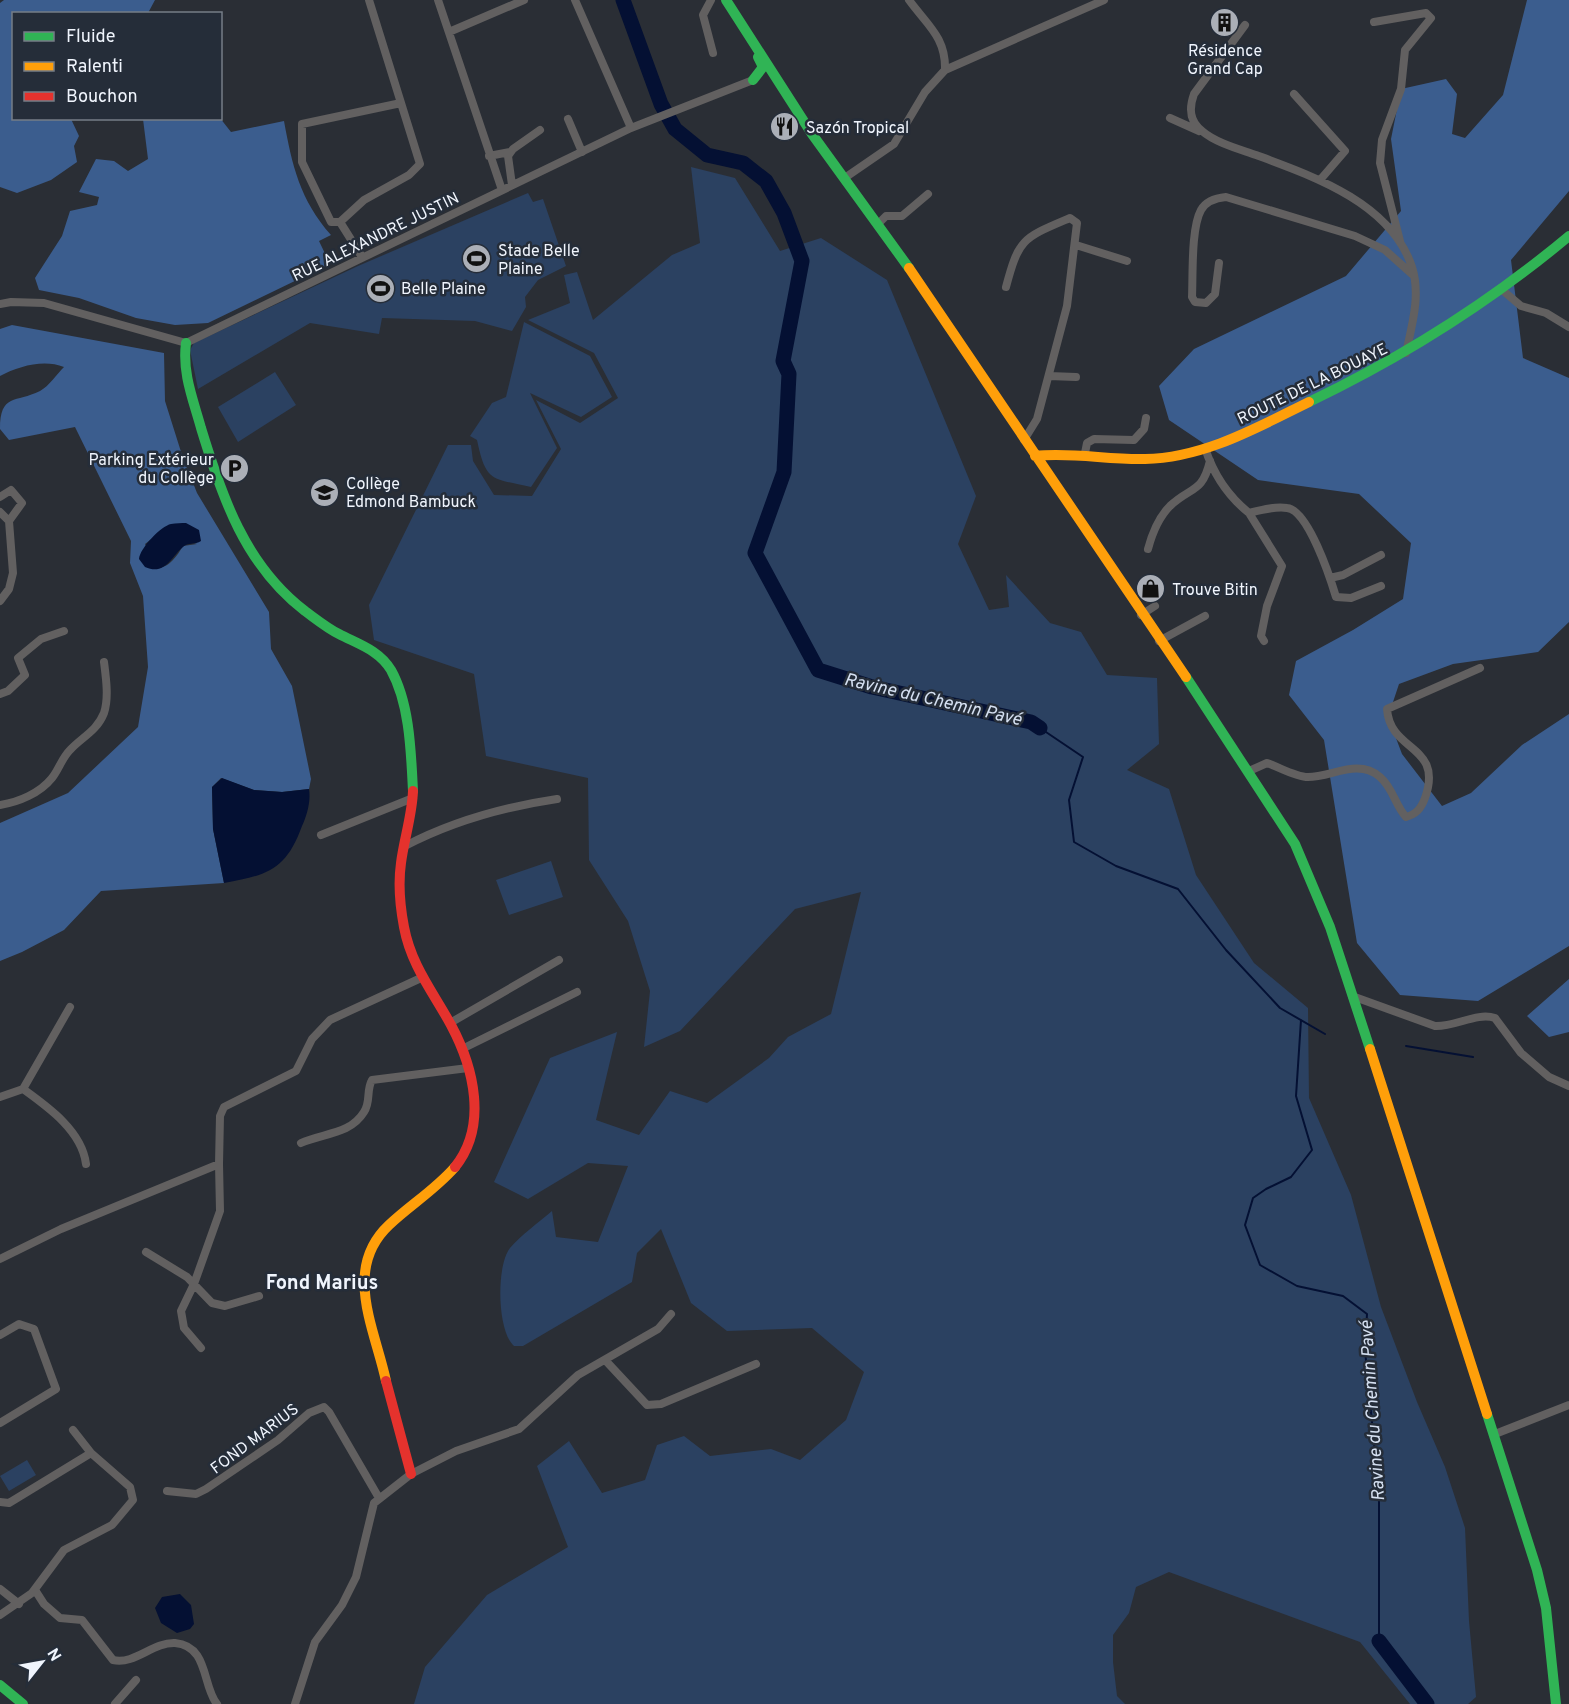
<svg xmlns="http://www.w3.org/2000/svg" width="1569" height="1704" font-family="Overpass,sans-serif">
<rect width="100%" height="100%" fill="#2a2e35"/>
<path fill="#2b4161" d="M691 167 735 178 780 251 821 238 887 280 976 496 958 544 989 610 1009 607 1006 575 1050 623 1081 632 1107 675 1157 678 1159 744 1127 770 1169 789 1196 875 1254 963 1308 1008 1309 1098 1351 1195 1381 1307 1417 1402 1445 1467 1465 1528 1469 1621 1476 1697 1468 1704H1410L1360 1642 1169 1572 1136 1587 1129 1613 1113 1635V1662L1117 1696 1125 1704H414L425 1667 487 1595 568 1547 537 1466 569 1441 602 1493 645 1480 657 1445 684 1436 710 1456 771 1449 800 1460 846 1420 864 1372 812 1328 727 1331 691 1303 661 1229 637 1253 632 1282 523 1346H514C497 1331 496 1266 510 1248 521 1235 538 1223 552 1211L556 1237 598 1242 628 1166 588 1163 528 1199 494 1182 550 1058 617 1032 596 1120 639 1135 670 1091 707 1103 769 1058 788 1037 831 1014 861 892 795 909 680 1031 644 1047 650 991 628 921 589 860 588 778 486 756 474 674 374 640 369 605 448 445H471L473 461 494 495 532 496 561 449 536 400 580 423 618 398 594 353 528 320 570 303 564 275 577 272 593 320 672 255 700 243Z
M528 193 533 202 543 199 566 266 538 280 525 297 526 307 512 331 475 321 382 318 379 334 310 323 198 389 190 350 194 343 358 266Z
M524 322 590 356 612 397 581 417 530 393 557 448 531 487C492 478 486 483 477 440L470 436 492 403 506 397Z
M275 372 296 405 238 442 218 407Z
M551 861 563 897 509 915 496 880Z
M27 1460 36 1475 9 1491 0 1476Z"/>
<path fill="#3b5d8e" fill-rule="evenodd" d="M4 0H155L148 13 14 14V118L71 119 79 136 74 146 77 162 51 180 17 193 0 187V3Z
M1527 0H1569V191L1511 260 1523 358 1569 378V622L1538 652 1453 664 1399 684 1388 717 1402 754 1442 806 1471 793 1522 745 1569 714V946L1478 1001 1400 995 1357 943 1324 740 1289 695 1296 661 1353 630 1403 599 1411 543 1359 494 1258 480 1169 420 1159 386 1194 349 1346 276 1401 211 1391 139 1401 89 1446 79 1457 94 1452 134 1465 138 1503 95Z
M220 118 231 132 284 121C292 165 300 200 331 235L319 241 330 264 208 323 175 325 136 318 79 298 39 290 35 278 62 236 70 211 97 205 99 197 79 192 96 159 114 161 128 171 148 159 143 119Z
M12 325 164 353 165 401 182 455 197 493 269 612 271 649 292 686 311 779 309 789 282 792 254 790 221 778 212 787 213 829 224 883 101 891 64 930 22 952 0 961V823L68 793 138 727 148 667 143 596 130 563 131 541 75 427 9 440 0 429C0 393 16 403 40 391 49 386 57 374 64 367 44 359 19 366 0 376V329ZM161 532 197 544 183 546C177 556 169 568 157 568L145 544Z
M1569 979V1032L1549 1037 1527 1016Z"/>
<path fill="#041033" d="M186 523 199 530 201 541C195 545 188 542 183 547 171 557 165 576 145 567L139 559C140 548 161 526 171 524 176 523 182 523 186 523Z
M222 778 254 790 282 792 309 789C311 801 307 815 302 826 286 870 268 875 224 883L213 829 212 787Z
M180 1594 191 1605 194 1624 190 1629 177 1633 161 1623 155 1608 162 1597Z"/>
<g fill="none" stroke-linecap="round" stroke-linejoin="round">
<path stroke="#041033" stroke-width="2" d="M1040 728 1083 757 1069 800 1074 842 1116 866 1178 889 1226 950 1280 1008 1325 1034
M1301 1020 1296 1096 1312 1150 1291 1177 1266 1189 1253 1198 1245 1225 1260 1265 1297 1286 1343 1296 1367 1314 1365 1350 1379 1495V1641
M1406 1046 1473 1057"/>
<path stroke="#041033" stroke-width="15" d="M623 0 661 104 675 129 707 155 743 163 766 181 784 213 802 261 783 361 789 374 784 472 755 553 818 670 872 687 1031 722 1040 728
M1379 1641 1427 1704"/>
<path stroke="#626060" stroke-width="8" d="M369 0 420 164 409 175 364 200 340 222H331L302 162V124L401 103
M438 0 502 190
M575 0 631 128
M711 0 703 15 713 53
M909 0C927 25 946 37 945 70
M1374 22 1426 13 1431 18 1405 50 1401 89 1382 140 1380 163 1400 241
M1245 25 1194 94C1189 108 1189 121 1202 131 1216 143 1239 149 1256 155 1313 176 1391 203 1412 267 1421 295 1412 325 1406 353
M449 32 524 0
M1294 94 1345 151 1320 180
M1170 118 1199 131
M568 119 582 152
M489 156 510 152
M846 177 894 144 925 92 945 70 1104 0
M512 185 508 156 513 149 540 130
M340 222 362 257
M878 224 886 216H902L928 194
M1076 245 1127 261
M1219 263 1215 294 1206 303 1195 302 1192 297C1193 275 1191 228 1201 210 1206 201 1216 198 1226 197L1355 236 1385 250 1413 275
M1006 287C1019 238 1023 238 1070 218L1077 223 1067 306 1037 419 1024 440
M1501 289 1521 306 1546 313 1569 327
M0 304 11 302 44 303 186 343 631 128 753 80
M1049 376 1076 377
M1205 448C1213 473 1228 496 1249 513 1261 510 1275 506 1287 508 1308 510 1330 577 1336 597L1351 598 1381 586
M1085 453 1087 443 1094 439 1134 440 1144 429 1146 418
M0 497 11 490 22 503 9 521 13 573 9 589 0 601
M0 512 9 521
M1249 513 1282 566 1267 606 1261 636 1264 641
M1148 549C1152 534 1159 517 1170 506 1191 486 1202 494 1210 461
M1330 578 1343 575 1381 555
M1141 615 1155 606
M1159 641 1205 616
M0 694 8 691 25 675 18 658 41 639 64 631
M1249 771 1267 763C1279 767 1296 777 1308 777 1332 777 1358 758 1380 777 1393 788 1395 805 1406 817 1416 814 1421 809 1425 798 1444 744 1390 753 1387 709L1480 668
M0 805C19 802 40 793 52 778 59 769 62 758 70 750 82 737 97 731 104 713 109 698 106 678 104 662
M321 835 413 798
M405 846C453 821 503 807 557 799
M1352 996 1435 1026C1455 1027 1477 1012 1495 1018L1521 1053 1549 1077 1569 1086
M450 1023 559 960
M462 1049 577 992
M23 1089 70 1007
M0 1097 23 1089C48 1107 82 1131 86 1164
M301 1143C322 1133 350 1135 364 1112 371 1102 366 1090 372 1080L468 1068
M146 1252 187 1277 212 1303 225 1306 259 1296
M0 1259 61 1229 219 1164 220 1116 224 1107 296 1071 312 1039 330 1020 421 978
M0 1335 19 1324 34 1329 56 1389 0 1423
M201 1348 184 1328 181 1311 194 1284 220 1211 219 1164
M606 1361 647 1405 661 1404 756 1364
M1495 1434 1569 1405
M167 1491 196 1494 206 1489 278 1440 309 1413 324 1407 329 1412 379 1498
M0 1502 9 1503 91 1453
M0 1589 19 1604
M35 1590 44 1604 60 1618 82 1620 113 1660C135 1665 153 1642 175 1643 209 1646 202 1686 217 1704
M0 1615 32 1593 64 1550 112 1525 133 1500 130 1487 91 1453 73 1430
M115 1704 136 1680
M295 1704 315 1642 342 1605 356 1577 374 1503 411 1474 456 1451 519 1429 578 1375 658 1329 671 1314"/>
<path stroke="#30b455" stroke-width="10" d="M726 0 812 134 909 268
M753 80 763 67 758 57
M186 343C182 373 193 399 201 428 222 497 245 565 305 611 316 619 327 628 339 634 358 644 379 650 391 670 410 704 411 753 413 791
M1309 402C1403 357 1489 303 1569 236
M1186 677 1295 844 1330 927 1370 1049
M1487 1414 1537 1570 1546 1608 1556 1704
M0 1685 23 1704"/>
<path stroke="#ff9f0a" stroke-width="10" d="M909 268 1186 677
M1035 456C1072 452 1108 460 1145 459 1204 458 1258 427 1309 402
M1370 1049 1487 1414
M386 1381C375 1329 342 1269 389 1225 410 1205 435 1190 455 1167"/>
<path stroke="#e5322d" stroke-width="10" d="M413 791C412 816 404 839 401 863 398 884 400 906 404 927 411 965 433 992 451 1025 474 1068 488 1126 455 1167
M386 1381 411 1474"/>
</g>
<defs>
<symbol id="building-disc" viewBox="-11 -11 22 22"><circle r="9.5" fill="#abafb7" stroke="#252d39"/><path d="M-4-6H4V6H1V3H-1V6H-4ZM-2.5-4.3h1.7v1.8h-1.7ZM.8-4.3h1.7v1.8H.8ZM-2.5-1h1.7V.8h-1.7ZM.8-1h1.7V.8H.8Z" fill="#111"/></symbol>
<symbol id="restaurant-disc" viewBox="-11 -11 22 22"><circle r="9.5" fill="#abafb7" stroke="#252d39"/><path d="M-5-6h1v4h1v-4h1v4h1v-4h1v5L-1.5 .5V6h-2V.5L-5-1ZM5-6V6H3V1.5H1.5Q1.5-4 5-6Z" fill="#111"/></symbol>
<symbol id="stadium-disc" viewBox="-11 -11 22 22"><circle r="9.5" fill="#abafb7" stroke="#252d39"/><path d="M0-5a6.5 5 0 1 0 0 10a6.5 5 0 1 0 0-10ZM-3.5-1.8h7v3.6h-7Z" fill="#111"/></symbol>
<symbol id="parking-disc" viewBox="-11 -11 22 22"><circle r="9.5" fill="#abafb7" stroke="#252d39"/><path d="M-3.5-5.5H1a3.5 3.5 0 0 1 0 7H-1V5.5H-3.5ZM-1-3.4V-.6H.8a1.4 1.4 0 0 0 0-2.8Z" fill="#111"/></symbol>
<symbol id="school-disc" viewBox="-11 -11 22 22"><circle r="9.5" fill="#abafb7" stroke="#252d39"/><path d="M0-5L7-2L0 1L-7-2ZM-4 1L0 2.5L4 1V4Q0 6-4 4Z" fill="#111"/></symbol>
<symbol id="shop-disc" viewBox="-11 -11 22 22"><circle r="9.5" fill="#abafb7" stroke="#252d39"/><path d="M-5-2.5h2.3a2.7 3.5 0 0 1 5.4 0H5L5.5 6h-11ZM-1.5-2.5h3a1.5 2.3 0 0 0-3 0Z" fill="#111"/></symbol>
</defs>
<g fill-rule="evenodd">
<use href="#building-disc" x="1208" y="6" width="33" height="33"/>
<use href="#restaurant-disc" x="768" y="110" width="33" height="33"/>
<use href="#stadium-disc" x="460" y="242" width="33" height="33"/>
<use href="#stadium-disc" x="364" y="272" width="33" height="33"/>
<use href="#parking-disc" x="218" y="452" width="33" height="33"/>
<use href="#school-disc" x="308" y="476" width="33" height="33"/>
<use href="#shop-disc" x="1134" y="572" width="33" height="33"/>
</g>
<g text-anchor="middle" stroke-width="5" stroke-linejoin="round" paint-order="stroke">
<g font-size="16" fill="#f0f5fd" stroke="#252d39" text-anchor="start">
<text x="1225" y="56" text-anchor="middle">Résidence<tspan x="1225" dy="18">Grand Cap</tspan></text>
<text x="806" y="133">Sazón Tropical</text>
<text x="498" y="256">Stade Belle<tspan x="498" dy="18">Plaine</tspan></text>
<text x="401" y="294">Belle Plaine</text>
<text x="214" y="465" text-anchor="end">Parking Extérieur<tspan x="214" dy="18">du Collège</tspan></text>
<text x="346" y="489">Collège<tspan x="346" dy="18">Edmond Bambuck</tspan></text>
<text x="1172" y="595">Trouve Bitin</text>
</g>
<g font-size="16" fill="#f0f5fd" stroke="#252d39">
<text transform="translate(375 236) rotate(-26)" y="6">RUE ALEXANDRE JUSTIN</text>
<text transform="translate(1312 383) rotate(-26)" y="6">ROUTE DE LA BOUAYE</text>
<text transform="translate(254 1438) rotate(-37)" y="6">FOND MARIUS</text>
</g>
<g font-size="18" font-style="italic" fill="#d5e0f1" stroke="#252d39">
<text transform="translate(933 699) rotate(13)" y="6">Ravine du Chemin Pavé</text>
<text transform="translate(1372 1411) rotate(-94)" y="6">Ravine du Chemin Pavé</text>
</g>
<g font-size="20" font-weight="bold" fill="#f0f5fd" stroke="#252d39">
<text x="322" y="1289">Fond Marius</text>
</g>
</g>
<rect x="12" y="12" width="210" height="108" fill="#252d39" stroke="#767d87" stroke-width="1.5"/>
<rect x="24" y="32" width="30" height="9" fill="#30b455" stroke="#767d87" stroke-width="1.5"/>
<text x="66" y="42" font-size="18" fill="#f0f5fd">Fluide</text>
<rect x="24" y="62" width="30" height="9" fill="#ff9f0a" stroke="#767d87" stroke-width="1.5"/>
<text x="66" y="72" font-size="18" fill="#f0f5fd">Ralenti</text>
<rect x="24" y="92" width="30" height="9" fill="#e5322d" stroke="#767d87" stroke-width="1.5"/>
<text x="66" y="102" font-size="18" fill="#f0f5fd">Bouchon</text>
<g transform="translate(42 1662) rotate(59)" stroke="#252d39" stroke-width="4.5" paint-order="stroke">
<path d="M0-4.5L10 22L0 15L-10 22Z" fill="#f0f5fd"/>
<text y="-9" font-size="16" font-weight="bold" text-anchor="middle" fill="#f0f5fd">N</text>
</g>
</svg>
